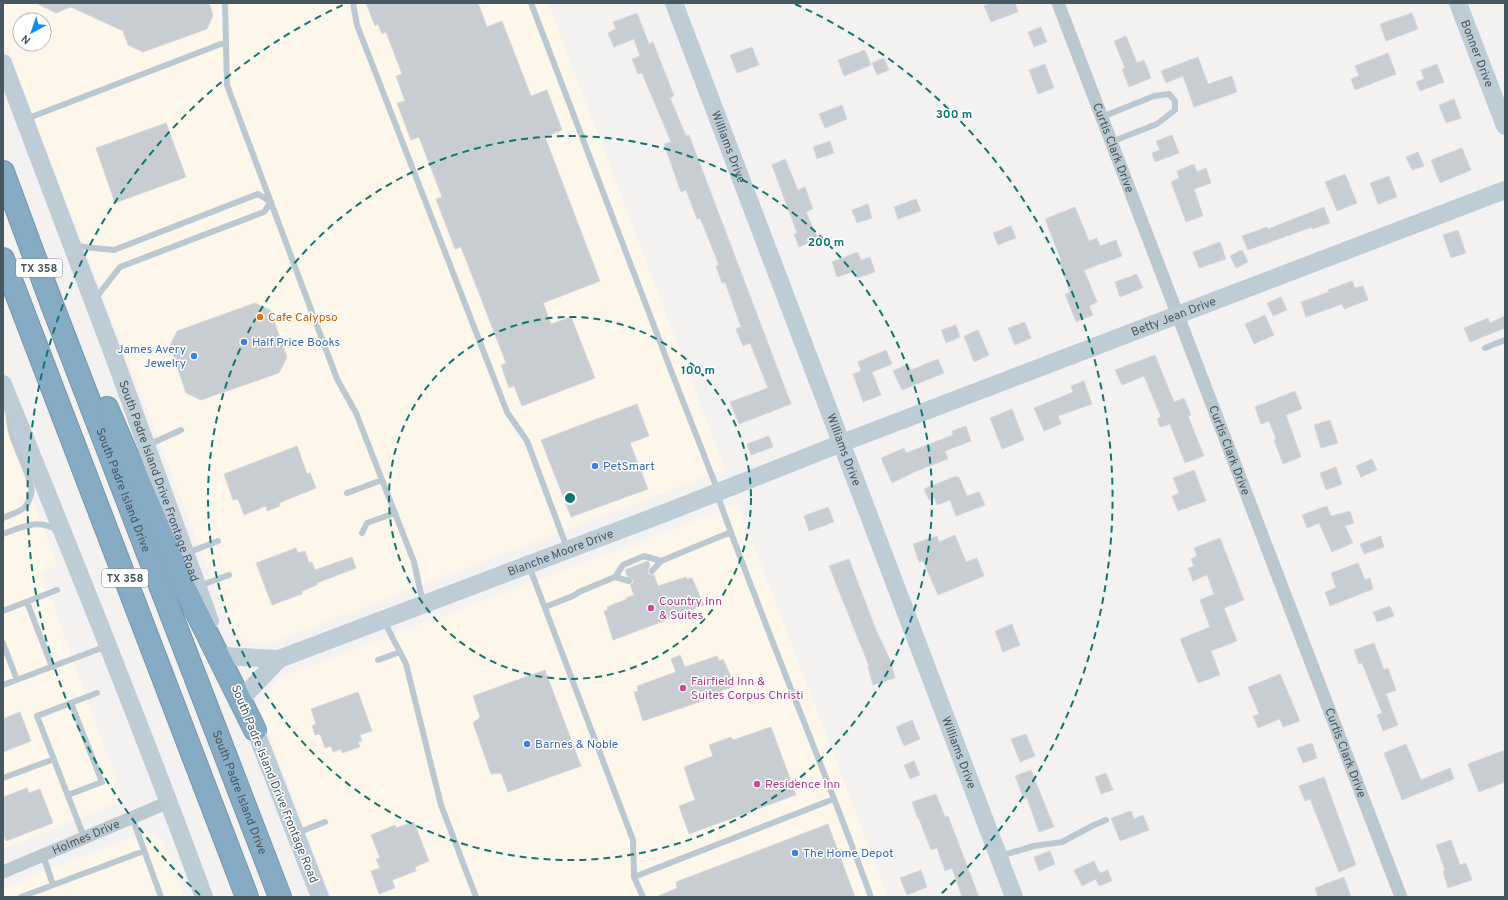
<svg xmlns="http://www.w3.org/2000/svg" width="1508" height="900" font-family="Overpass,sans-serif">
<rect width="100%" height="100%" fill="#f4f1f1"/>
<path fill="#fdf6eb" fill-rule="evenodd" d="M3 3H548L725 469 264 646 234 636 3 37ZM20 20H44V44H20Z
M3 422 58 566 42 572 123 801 3 849Z
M738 504 888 897H331L259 708 278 678Z
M147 831 162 839 184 897H3V888Z"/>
<path fill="#c8cdd1" stroke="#d5d8dd" d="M36 3H209L213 15 207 29 143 52 128 45 123 31 71 7 56 13Z
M366 3H478L487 27 502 21 531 96 547 90 562 130 545 137 600 281 543 303 551 324 571 317 595 378 522 406 514 386 509 388 501 365 506 363 461 247 455 249 436 199 442 197 419 137 411 140 397 103 405 101 396 76 402 74 386 32 382 34 378 24 375 26Z
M991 3H1015L1018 12 991 22 984 6Z
M637 13 649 44 653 42 674 96 670 98 686 136 689 135 791 404 739 424 730 402 768 388 750 343 743 346 736 329 741 327 725 282 722 283 716 266 719 265 700 218 697 219 686 190 681 192 664 144 671 142 642 73 638 74 632 59 640 56 634 39 614 47 608 33 616 29 613 22Z
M1412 13 1418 29 1386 41 1380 24Z
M1041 27 1047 42 1034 47 1028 32Z
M1126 36 1137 63 1144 60 1151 78 1129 87 1122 69 1125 68 1114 41Z
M752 47 759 65 737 73 730 55Z
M865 50 871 65 844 76 838 60Z
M1388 53 1396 74 1355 90 1351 79 1359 76 1355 66Z
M1198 57 1208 84 1232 76 1237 92 1194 107 1183 76 1166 83 1161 71Z
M884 58 889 70 877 75 872 63Z
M1045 64 1054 88 1038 94 1029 70Z
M1437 64 1444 82 1420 91 1416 82 1424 79 1421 70Z
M1454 99 1461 118 1446 123 1439 105Z
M842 105 847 119 825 128 819 114Z
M166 123 186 177 115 203 96 148Z
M1172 135 1179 153 1155 162 1152 153 1160 150 1156 141Z
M830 141 834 153 817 159 813 147Z
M1462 148 1471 170 1440 183 1431 160Z
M1418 152 1424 166 1412 170 1406 157Z
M785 159 798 190 805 187 813 209 806 212 818 239 799 247 794 234 797 233 772 165Z
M1194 164 1197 172 1206 168 1211 183 1194 189 1203 216 1186 222 1171 182 1179 178 1177 171Z
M1345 174 1357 203 1337 211 1325 182Z
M1389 176 1397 197 1378 204 1370 183Z
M916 199 921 211 898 219 894 207Z
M868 204 872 218 857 223 852 210Z
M1075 207 1089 241 1097 238 1100 246 1116 240 1122 256 1084 270 1097 302 1089 306 1093 315 1076 322 1065 294 1070 292 1059 261 1061 260 1045 219Z
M1324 207 1330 223 1312 229V227L1248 250 1242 236 1267 227 1268 229Z
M1011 226 1016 238 998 245 993 233Z
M1458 230 1466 253 1451 258 1443 235Z
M1220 242 1226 259 1199 268 1193 252Z
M1242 250 1248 262 1236 268 1230 256Z
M858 252 861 260 870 257 875 272 857 278 855 271 837 277 832 262Z
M1137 274 1143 288 1120 297 1115 282Z
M1352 281 1355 288 1363 286 1368 300 1344 309 1342 304 1306 317 1301 302 1329 292 1328 290Z
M1281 297 1287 310 1273 316 1267 303Z
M255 303 270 310 287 357 279 373 201 400 186 393 170 346 177 331Z
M1265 315 1274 335 1254 344 1245 324Z
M1505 316V328L1470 342 1464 328 1488 318 1490 323Z
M1025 322 1031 338 1015 345 1008 328Z
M956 325 960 337 946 343 941 330Z
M978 330 989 355 974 362 964 336Z
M886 350 892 364 872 372 881 395 863 402 853 374 861 371 858 362Z
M1155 355 1174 402 1184 398 1191 415 1188 416 1204 456 1185 463 1170 424 1160 427 1157 419 1161 417 1144 376 1122 385 1115 370Z
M938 359 944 373 902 390 893 371 908 364 911 370Z
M1084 381 1092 404 1058 416 1061 424 1044 431 1034 408 1073 392 1071 386Z
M1295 391 1302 409 1286 415 1301 457 1283 464 1274 440 1276 439 1269 421 1261 424 1255 407Z
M637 404 649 436 630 443 648 489 571 517 541 440Z
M1012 409 1024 440 1002 449 990 418Z
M1330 420 1338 443 1321 448 1314 425Z
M966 426 971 441 945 451 948 459 914 472 892 483 881 458 904 448 906 453 953 435 952 431Z
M769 436 773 447 751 455 747 444Z
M297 446 307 474 310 473 316 488 279 503 280 506 267 511 266 506 244 515 238 499 233 500 224 474Z
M1372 459 1377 470 1361 477 1356 466Z
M1336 467 1342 484 1326 490 1320 473Z
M1194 470 1206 501 1178 511 1172 496 1179 493 1173 478Z
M956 476 957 478 959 477 967 496 979 492 985 505 956 516 950 500 937 505 934 497 929 500 924 489Z
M1327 506 1331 516 1350 511 1354 523 1345 526 1353 543 1332 552 1319 523 1307 528 1302 515Z
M828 507 834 522 809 531 804 516Z
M955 535 966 562 977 558 984 576 938 595 923 561 919 562 913 544 937 536 939 542Z
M1381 536 1384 547 1364 554 1360 544Z
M1220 538 1244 600 1224 608 1237 641 1211 651 1220 675 1198 683 1180 639 1210 627 1200 600 1214 594 1207 575 1193 581 1188 568 1194 566 1191 559 1197 556 1194 548Z
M296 548 298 553 305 551 309 563 312 562 315 570 352 557 356 568 317 583V585L302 591V594L272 605 256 563Z
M849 559 876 630 890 660 895 678 873 685 868 667 869 666 829 566Z
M647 561 649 562 650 566 648 570V573L651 575H654L658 586 686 577 687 579 692 578 704 605 672 617V618L613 640 604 611 608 610 607 607 627 599 626 598 634 595 630 585 633 583V580L627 576 625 570Z
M1358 563 1365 580 1370 578 1373 589 1330 606 1325 592 1336 588 1331 573Z
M1390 606 1394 616 1377 622 1373 612Z
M1012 624 1020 645 1003 652 995 631Z
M1374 643 1384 670 1388 668 1396 690 1386 694 1398 725 1383 731 1377 715 1382 713 1362 663 1359 664 1354 650Z
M680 655 685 667 717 656 719 661 723 659 735 686 703 697 705 700 643 721 634 692 638 691 637 686 676 672 671 659Z
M545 670 581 766 508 792 501 773 491 774 473 723 480 717 473 696Z
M1280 674 1300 721 1283 727 1280 719 1258 728 1253 716 1259 714 1248 687Z
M358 692 372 731 360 735 362 741 358 742 360 747 342 753 341 749 333 752 331 746 325 748 320 734 315 735 312 726 316 724 311 709Z
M20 712 31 741 3 752V719Z
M912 720 920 739 904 746 896 727Z
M771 727 796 795 689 834 679 806 695 800 684 767 713 756 709 745 731 737 733 740Z
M1026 734 1035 756 1020 762 1011 739Z
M1312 743 1317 758 1303 763 1297 748Z
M1406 744 1421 780 1450 768 1454 779 1402 800 1384 753Z
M1505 750V782L1479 792 1468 764Z
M914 761 920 775 910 779 904 765Z
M1031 770 1054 827 1039 832 1027 798 1024 799 1015 776Z
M1106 773 1113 790 1101 794 1095 777Z
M1324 777 1356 865 1339 872 1310 799 1305 801 1299 786Z
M27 788 29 793 40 789 53 823 6 841 3 833V797Z
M936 794 945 817 948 816 979 897H962L952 868 945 871 937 848 931 850 919 819H918L912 802Z
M1131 811 1134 819 1143 815 1149 830 1120 841 1111 818Z
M414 822 429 861 415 867 416 871 392 880 395 888 379 894 371 871 380 868 376 859 380 858 371 835 395 825 396 828Z
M828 824 855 897H656L677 888 676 882Z
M1451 840 1460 865 1466 863 1472 880 1448 888 1443 871 1445 870 1436 845Z
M1050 851 1055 864 1039 871 1034 857Z
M1094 861 1100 873 1108 870 1112 881 1099 886 1096 879 1082 886 1074 870Z
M921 870 927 887 907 895 900 878Z
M1344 877 1351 897H1318L1315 888Z"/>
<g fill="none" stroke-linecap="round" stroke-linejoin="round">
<defs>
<g id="highway">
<path id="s7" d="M3 172 53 307 280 897"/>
<path d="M3 259 247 897"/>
<path d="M107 408 184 587 255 730"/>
</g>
</defs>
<use href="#highway" stroke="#7196af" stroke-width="24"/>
<path stroke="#bbc8cf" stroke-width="6" d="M225 3 227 85 337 379 356 413 414 562 423 603
M353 3 357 25 507 412 527 441 567 548
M531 3 670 368 718 491
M1102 117 1154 96 1169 94 1175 101V110L1157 124 1111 142
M26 119 226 42
M74 246 114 250 258 194 271 202 264 212 120 267 95 299
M1485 348 1505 340
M148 445 181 430
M347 493 382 480
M717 494C765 629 822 762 871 897
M3 518C10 515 20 512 25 507 29 502 33 493 31 487 26 461 8 440 9 413
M362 533 367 523 395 513
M3 534C25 526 36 519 58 530
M187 553 218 541
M529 566 633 840 634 877 643 897
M652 571 661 561
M615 577 629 581
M199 586 229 575
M27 602 52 667
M545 607 573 596 579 592 615 577 623 565 644 556 661 561 731 532
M3 611 57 590
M384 621 406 664 441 805 476 897
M3 643 17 680
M378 660 400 652
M3 685 107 646
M3 778 54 759
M68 795 102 782 71 703
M132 817 161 897
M297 833 325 822
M84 837 37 716 97 693
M43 855 53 885
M1000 856 1034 846 1062 842 1094 825 1106 820
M634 877 834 799
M21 897 144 851"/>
<g stroke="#bbc8cf" stroke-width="13">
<path id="s1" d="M1058 3 1401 897"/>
<path id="s2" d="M3 872 169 802"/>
</g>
<g stroke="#beccd6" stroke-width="18">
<path id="s3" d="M674 3 1014 897"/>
<path id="s4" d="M1458 3 1505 126"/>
<path id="s5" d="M3 63 113 354 210 621"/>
<path d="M3 384C72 555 141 725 204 897"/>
<path id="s6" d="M223 656 279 659 670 511 842 443 1505 190"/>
<path d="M242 698 279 659"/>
<path d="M250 717 320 897"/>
</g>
<use href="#highway" stroke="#86abc3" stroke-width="22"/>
</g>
<g fill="none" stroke="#0f766e" stroke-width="2" stroke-dasharray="7 5">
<circle cx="570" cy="498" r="181"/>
<circle cx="570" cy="498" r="362"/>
<path d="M200 895A543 543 0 0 1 345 4M795 4A543 543 0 0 1 940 895"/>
</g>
<circle fill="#e8710a" stroke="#fff" stroke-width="1.5" cx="260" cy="317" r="4"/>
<g fill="#3f7fe0" stroke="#fff" stroke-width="1.5">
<circle cx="244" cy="342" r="4"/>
<circle cx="194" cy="356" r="4"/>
<circle cx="595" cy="466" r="4"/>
<circle cx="527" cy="744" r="4"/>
<circle cx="795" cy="853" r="4"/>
</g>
<g fill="#d1479c" stroke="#fff" stroke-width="1.5">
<circle cx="651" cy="608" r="4"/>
<circle cx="683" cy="688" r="4"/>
<circle cx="757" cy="784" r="4"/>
</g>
<g text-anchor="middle" stroke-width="3" stroke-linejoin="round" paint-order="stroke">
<g fill="#fff" stroke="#7e8990" stroke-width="1">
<rect x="16" y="259" width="46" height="18" rx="3"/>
<rect x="102" y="569" width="46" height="18" rx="3"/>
</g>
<g font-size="11" font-weight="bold" fill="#475760">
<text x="39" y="272">TX 358</text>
<text x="125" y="582">TX 358</text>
</g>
<g font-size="12" fill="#475760" stroke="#fff">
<text dy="4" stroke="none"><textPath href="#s4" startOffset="54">Bonner Drive</textPath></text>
<text dy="4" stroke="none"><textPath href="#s3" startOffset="154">Williams Drive</textPath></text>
<text dy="4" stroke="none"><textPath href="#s1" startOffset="155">Curtis Clark Drive</textPath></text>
<text dy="4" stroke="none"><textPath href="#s6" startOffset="1014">Betty Jean Drive</textPath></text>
<text dy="4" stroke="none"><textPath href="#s3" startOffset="478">Williams Drive</textPath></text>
<text dy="4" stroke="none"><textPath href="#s1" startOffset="479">Curtis Clark Drive</textPath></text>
<text dy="4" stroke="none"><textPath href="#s5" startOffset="446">South Padre Island Drive Frontage Road</textPath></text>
<text dy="4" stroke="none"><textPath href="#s7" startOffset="340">South Padre Island Drive</textPath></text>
<text dy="4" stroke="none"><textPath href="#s6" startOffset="357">Blanche Moore Drive</textPath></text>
<text dy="4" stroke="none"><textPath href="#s1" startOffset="803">Curtis Clark Drive</textPath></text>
<text dy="4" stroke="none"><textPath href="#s3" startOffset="802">Williams Drive</textPath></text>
<text transform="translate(275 784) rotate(68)" y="4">South Padre Island Drive Frontage Road</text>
<text dy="4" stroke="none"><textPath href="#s7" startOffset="664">South Padre Island Drive</textPath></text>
<text dy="4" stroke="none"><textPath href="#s2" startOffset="90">Holmes Drive</textPath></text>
</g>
<g font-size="12" fill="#c56008" stroke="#fff" text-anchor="start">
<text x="268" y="321">Cafe Calypso</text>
</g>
<g font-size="12" fill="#366cbe" stroke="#fff" text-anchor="start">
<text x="252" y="346">Half Price Books</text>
<text x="186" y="353" text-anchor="end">James Avery<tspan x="186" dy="14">Jewelry</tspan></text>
<text x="603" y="470">PetSmart</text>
<text x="535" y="748">Barnes &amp; Noble</text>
<text x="803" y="857">The Home Depot</text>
</g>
<g font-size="12" fill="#b23c85" stroke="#fff" text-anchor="start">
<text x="659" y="605">Country Inn<tspan x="659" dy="14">&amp; Suites</tspan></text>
<text x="691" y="685">Fairfield Inn &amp;<tspan x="691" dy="14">Suites Corpus Christi</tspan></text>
<text x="765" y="788">Residence Inn</text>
</g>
</g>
<circle cx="570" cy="498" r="6" fill="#0f766e" stroke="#fff" stroke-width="2"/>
<g font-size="12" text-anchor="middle" font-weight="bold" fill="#0f766e" stroke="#fff" stroke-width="3" stroke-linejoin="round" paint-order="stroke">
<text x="954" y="118">300 m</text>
<text x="826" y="246">200 m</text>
<text x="698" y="374">100 m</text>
</g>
<rect width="1508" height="900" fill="none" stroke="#475760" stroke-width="8"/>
<g transform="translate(32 32) rotate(220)"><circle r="19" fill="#ffffff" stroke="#b5bcbf"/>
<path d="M0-3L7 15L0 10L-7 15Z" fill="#0d8cf2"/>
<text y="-6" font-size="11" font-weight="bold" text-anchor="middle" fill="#475760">N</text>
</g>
</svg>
